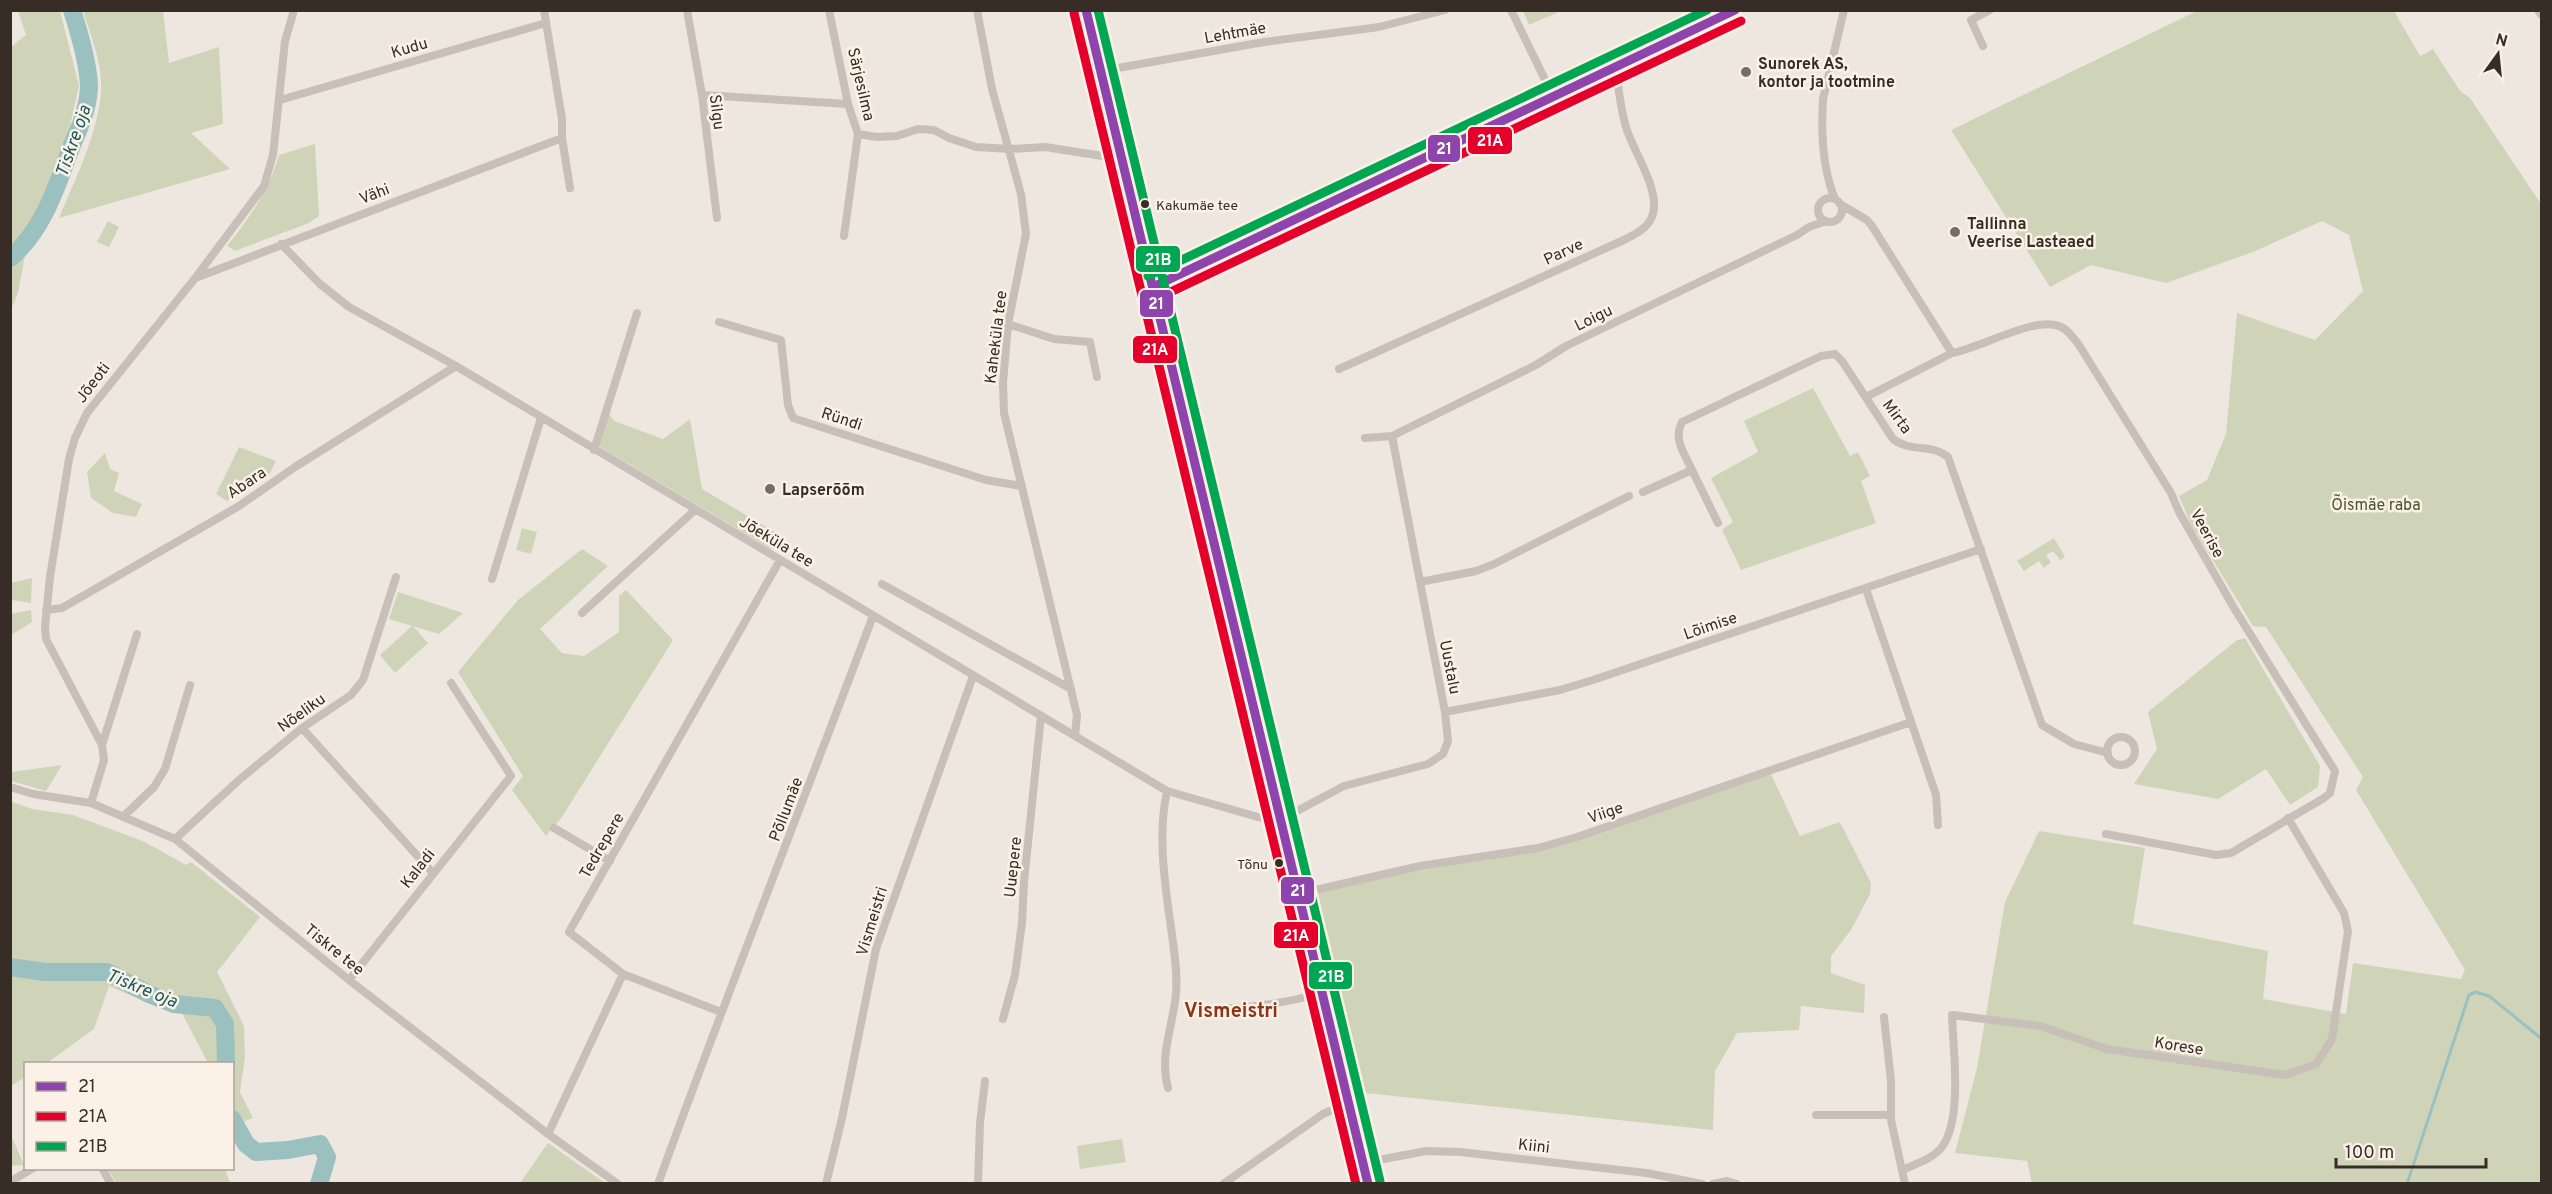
<svg xmlns="http://www.w3.org/2000/svg" width="2552" height="1194" font-family="Overpass,sans-serif">
<rect width="100%" height="100%" fill="#eee7df"/>
<path fill="#cfd4b8" d="M18 11H60L79 86 48 222 25 255 18 293 11 310V47L26 35Z
M83 11H163L169 63 219 47 223 124 191 133 230 169 59 218C75 180 98 133 101 92 103 65 91 36 83 11Z
M1523 11H1561L1529 25Z
M2197 11H2394L2420 56 2433 49 2460 91 2470 98 2541 204V1183H2032L2027 1161 1955 1153 1977 1068 2005 902 2039 831 2145 848 2133 924 2268 951 2263 999 2346 1014 2353 963 2461 979 2465 970 2356 790 2363 777 2266 627 2253 626 2191 524 2179 496 2207 480 2226 434 2237 313 2315 340 2363 291 2349 235 2322 221 2253 252 2166 283 2091 265 2050 287 1951 130Z
M315 144 319 216 309 223 235 251 227 246C250 217 269 190 279 155Z
M108 221 119 227 109 247 97 242Z
M1813 388 1850 456 1858 452 1870 476 1861 481 1876 523 1741 570 1722 530 1733 522 1711 478 1758 452 1744 421Z
M609 414 614 421 663 439 690 419 702 489 783 537 776 547 771 549 600 447 599 445Z
M239 447 276 461 269 475 227 501 216 494Z
M105 453 110 469 119 473 114 491 142 504 136 517 113 513 91 498 87 472Z
M522 528 537 532 531 554 516 550Z
M2054 538 2065 557 2060 560 2053 551 2046 555 2051 562 2044 568 2039 561 2024 571 2017 561Z
M582 549 608 566 540 629 562 653 584 656 619 632V596L626 590 673 640 562 817 546 836 512 790 523 776 458 672 518 600Z
M32 578 31 603 11 600V583Z
M398 592 463 613 439 634 413 626 428 643 395 673 380 655 412 626 389 619Z
M31 610 32 622 11 635V614Z
M2245 638 2320 766 2318 787 2290 805 2266 769 2218 799 2134 784 2157 749 2148 712 2237 640Z
M62 765 46 791 11 781V772Z
M1771 774 1800 836 1840 822 1871 883 1870 894 1851 930 1831 956V973L1865 985 1864 1013 1801 1006 1799 1030 1737 1033 1715 1071 1713 1130 1356 1092 1307 896 1403 873 1507 856Z
M10 801 32 809 73 815 145 842 186 865 191 862 260 917 217 972 244 1026 245 1057 240 1092 253 1118 233 1126 232 1064 208 1063 182 1013 169 1012 109 986 94 1029 47 1063 26 1064 25 1077 11 1086V975L26 976 40 963 11 958Z
M10 1135H11L24 1165 11 1166Z
M1122 1139 1126 1162 1080 1169 1077 1146Z
M548 1143 605 1183H520Z
M108 1169H225L230 1183H116Z"/>
<g fill="none" stroke-linecap="round" stroke-linejoin="round">
<path stroke="#9ac1c0" stroke-width="3" d="M2407 1184 2469 995 2476 992 2489 996 2542 1039"/>
<path stroke="#9ac1c0" stroke-width="18" d="M10 258C44 230 57 185 72 145 80 127 88 108 89 88 89 65 79 32 72 10
M10 967 45 972H107L149 994 174 1004 215 1008 225 1024 226 1064
M232 1119 246 1144 256 1152 288 1150 320 1144 327 1157 319 1184"/>
<path stroke="#c7bfb8" stroke-width="8" d="M544 10 562 119V138L570 188
M687 10 702 95 717 218
M829 10 848 104 858 134 844 236
M977 10 992 89 1021 194 1026 234 1008 324 1003 383 1004 413 1077 715 1075 736
M1511 10 1554 98
M1983 46 1971 20 1990 10
M1101 71 1264 42 1379 27 1445 10
M702 95 848 104
M280 100 546 23
M858 134 877 137 897 136 918 129 934 130 949 138 976 147 1010 149 1045 147 1122 159
M1818 210a12 12 0 1 1 24 0a12 12 0 1 1-24 0Z
M1835 199C1823 170 1821 131 1823 99L1844 10
M1840 204 1867 220 1872 226 1952 353C1980 348 2030 319 2055 325 2066 327 2072 336 2079 345L2171 493 2179 512 2234 608 2335 771 2330 793 2324 798 2231 853 2216 855 2106 834
M281 244 320 284 349 307 456 366 1167 791 1258 817 1280 820 1344 786 1428 764 1443 754 1448 741 1445 712 1392 436
M198 277 562 138
M719 322 781 340 788 405 793 418 986 480 1022 486
M1008 324 1054 339 1090 342 1097 377
M1339 369 1626 239C1635 234 1646 229 1651 219 1664 194 1633 152 1626 127 1620 108 1619 87 1615 68
M1866 397 1952 353
M1365 438 1392 436 1536 365 1566 346 1797 235 1809 227 1826 221
M594 450 637 313
M1692 470 1718 523
M1643 492 1692 470C1684 453 1673 439 1682 422L1821 356 1835 354 1842 361 1893 439C1911 453 1931 443 1948 457L2042 725 2074 744 2108 753
M492 579 541 418
M1420 582 1476 571 1494 564 1629 496
M882 584 1071 689
M1866 589 1936 795 1938 825
M46 610 62 608 239 506 295 467 456 366
M582 613 695 510
M1445 712 1560 690 1593 680 1981 549
M302 728 432 872
M2107 751a14 14 0 1 1 28 0a14 14 0 1 1-28 0Z
M102 745 137 634
M10 787 33 794 91 803 175 839 349 980 548 1134 618 1184
M1167 791C1158 832 1164 879 1170 920 1173 944 1178 969 1176 993 1173 1027 1159 1055 1168 1088
M91 803 104 760 102 745 46 639 45 627 50 577 69 459 75 438 87 413 196 277 264 186 273 155 285 41 294 10
M124 816 154 787 165 769 190 685
M554 828 610 861
M175 839 239 780 302 728 351 695 363 680 396 577
M1298 894 1420 866 1538 848 1577 837 1911 722
M623 974 721 1012
M349 980 511 776 451 683
M1206 1009C1246 1009 1283 1004 1322 993
M1884 1017 1891 1081V1120L1905 1184
M1003 1019 1015 975 1022 923 1024 882 1041 716
M1816 1115H1891
M548 1134 623 974 569 932 780 560
M1363 1163 1426 1151 1460 1152 1647 1173 1702 1184
M102 1168 111 1184
M1903 1170C1915 1164 1934 1158 1942 1147 1963 1118 1953 1049 1952 1015L2040 1026 2107 1049 2285 1075 2316 1064 2332 1039 2348 931 2344 913 2288 818
M10 1182 33 1168
M658 1184C727 993 802 805 873 616
M826 1184 842 1118 876 949 973 676
M978 1184 980 1123 985 1081
M1223 1184 1323 1114 1348 1103
M1713 1184 1727 1181 1737 1184"/>
<path stroke="#c7bfb8" stroke-width="10" d="M1086 10 1368 1184
M2539 10 2542 14
M1153 287 1736 10"/>
<defs>
<path id="bus-1" d="M1086 10 1368 1184
M1153 287 1735 10"/>
<path id="bus-2" d="M1074 13 1356 1184
M1158 298 1741 21"/>
<path id="bus-3" d="M1098 10 1380 1181
M1148 276 1707 10"/>
</defs>
<use href="#bus-1" stroke="#fbf1e6" stroke-width="14"/>
<use href="#bus-2" stroke="#fbf1e6" stroke-width="14"/>
<use href="#bus-3" stroke="#fbf1e6" stroke-width="14"/>
<use href="#bus-1" stroke="#8e44ad" stroke-width="9"/>
<use href="#bus-2" stroke="#e4002b" stroke-width="9"/>
<use href="#bus-3" stroke="#00a651" stroke-width="9"/>
</g>
<g fill="#776d67" stroke="#fbf1e6" stroke-width="2">
<circle cx="1746" cy="72" r="6"/>
<circle cx="1955" cy="232" r="6"/>
<circle cx="770" cy="489" r="6"/>
</g>
<g fill="#372c26" stroke="#fbf1e6" stroke-width="2">
<circle cx="1145" cy="204" r="5"/>
<circle cx="1279" cy="863" r="5"/>
</g>
<g text-anchor="middle" stroke-width="5" stroke-linejoin="round" paint-order="stroke">
<g font-size="14" fill="#372c26" stroke="#fbf1e6" text-anchor="start">
<text x="1156" y="210">Kakumäe tee</text>
<text x="1268" y="869" text-anchor="end">Tõnu</text>
</g>
<g font-size="16" fill="#372c26" stroke="#fbf1e6">
<text transform="translate(1235 32) rotate(-10)" y="6">Lehtmäe</text>
<text transform="translate(409 47) rotate(-16)" y="6">Kudu</text>
<text transform="translate(862 84) rotate(77)" y="6">Särjesilma</text>
<text transform="translate(718 112) rotate(83)" y="6">Silgu</text>
<text transform="translate(374 193) rotate(-21)" y="6">Vähi</text>
<text transform="translate(1563 251) rotate(-25)" y="6">Parve</text>
<text transform="translate(1593 317) rotate(-26)" y="6">Loigu</text>
<text transform="translate(995 337) rotate(-83)" y="6">Kaheküla tee</text>
<text transform="translate(92 382) rotate(-53)" y="6">Jõeoti</text>
<text transform="translate(1898 416) rotate(54)" y="6">Mirta</text>
<text transform="translate(842 418) rotate(18)" y="6">Ründi</text>
<text transform="translate(246 482) rotate(-34)" y="6">Abara</text>
<text transform="translate(2208 533) rotate(61)" y="6">Veerise</text>
<text transform="translate(777 541) rotate(31)" y="6">Jõeküla tee</text>
<text transform="translate(1710 625) rotate(-19)" y="6">Lõimise</text>
<text transform="translate(1451 667) rotate(79)" y="6">Uustalu</text>
<text transform="translate(301 712) rotate(-36)" y="6">Nõeliku</text>
<text transform="translate(785 809) rotate(-69)" y="6">Põllumäe</text>
<text transform="translate(1605 812) rotate(-19)" y="6">Viige</text>
<text transform="translate(601 845) rotate(-60)" y="6">Tedrepere</text>
<text transform="translate(1012 867) rotate(-84)" y="6">Uuepere</text>
<text transform="translate(417 868) rotate(-52)" y="6">Kaladi</text>
<text transform="translate(871 921) rotate(-73)" y="6">Vismeistri</text>
<text transform="translate(335 949) rotate(39)" y="6">Tiskre tee</text>
<text transform="translate(2179 1045) rotate(9)" y="6">Korese</text>
<text transform="translate(1534 1145) rotate(6)" y="6">Kiini</text>
</g>
<g font-size="16" font-weight="bold" fill="#372c26" stroke="#fbf1e6" text-anchor="start">
<text x="1758" y="69">Sunorek AS,<tspan x="1758" dy="18">kontor ja tootmine</tspan></text>
<text x="1967" y="229">Tallinna<tspan x="1967" dy="18">Veerise Lasteaed</tspan></text>
<text x="782" y="495">Lapserõõm</text>
</g>
<g font-size="16" fill="#465828" stroke="#fbf1e6">
<text x="2376" y="510">Õismäe raba</text>
</g>
<g font-size="18" font-style="italic" fill="#18585c" stroke="#fbf1e6">
<text transform="translate(73 141) rotate(-71)" y="6">Tiskre oja</text>
<text transform="translate(142 988) rotate(22)" y="6">Tiskre oja</text>
</g>
<g font-size="20" font-weight="bold" fill="#8d3418" stroke="#fbf1e6">
<text x="1231" y="1017">Vismeistri</text>
</g>
</g>
<g stroke="#fbf1e6" stroke-width="2">
<rect x="1467" y="126" width="46" height="29" rx="6" fill="#e4002b"/>
<rect x="1427" y="134" width="34" height="29" rx="6" fill="#8e44ad"/>
<rect x="1135" y="245" width="46" height="28" rx="6" fill="#00a651"/>
<rect x="1139" y="289" width="35" height="29" rx="6" fill="#8e44ad"/>
<rect x="1132" y="335" width="46" height="29" rx="6" fill="#e4002b"/>
<rect x="1280" y="876" width="35" height="29" rx="6" fill="#8e44ad"/>
<rect x="1273" y="921" width="46" height="28" rx="6" fill="#e4002b"/>
<rect x="1308" y="961" width="45" height="29" rx="6" fill="#00a651"/>
</g>
<g font-size="16" text-anchor="middle" font-weight="bold" fill="#fff">
<text x="1490" y="146">21A</text>
<text x="1444" y="154">21</text>
<text x="1158" y="265">21B</text>
<text x="1156" y="309">21</text>
<text x="1155" y="355">21A</text>
<text x="1298" y="896">21</text>
<text x="1296" y="941">21A</text>
<text x="1331" y="982">21B</text>
</g>
<rect width="2552" height="1194" fill="none" stroke="#372c26" stroke-width="24"/>
<rect x="24" y="1062" width="210" height="108" fill="#fbf1e6" stroke="#ada299" stroke-width="1.5"/>
<rect x="36" y="1082" width="30" height="9" fill="#8e44ad" stroke="#ada299" stroke-width="1.5"/>
<text x="78" y="1092" font-size="18" fill="#372c26">21</text>
<rect x="36" y="1112" width="30" height="9" fill="#e4002b" stroke="#ada299" stroke-width="1.5"/>
<text x="78" y="1122" font-size="18" fill="#372c26">21A</text>
<rect x="36" y="1142" width="30" height="9" fill="#00a651" stroke="#ada299" stroke-width="1.5"/>
<text x="78" y="1152" font-size="18" fill="#372c26">21B</text>
<g transform="translate(2498 54) rotate(15)" stroke="#fbf1e6" stroke-width="4.5" paint-order="stroke">
<path d="M0-4.5L10 22L0 15L-10 22Z" fill="#372c26"/>
<text y="-9" font-size="16" font-weight="bold" text-anchor="middle" fill="#372c26">N</text>
</g>
<path d="M2336 1158v9h150v-9" fill="none" stroke="#372c26" stroke-width="3"/>
<text x="2345" y="1158" font-size="18" fill="#372c26" stroke="#fbf1e6" stroke-width="4.5" paint-order="stroke">100 m</text>
</svg>
